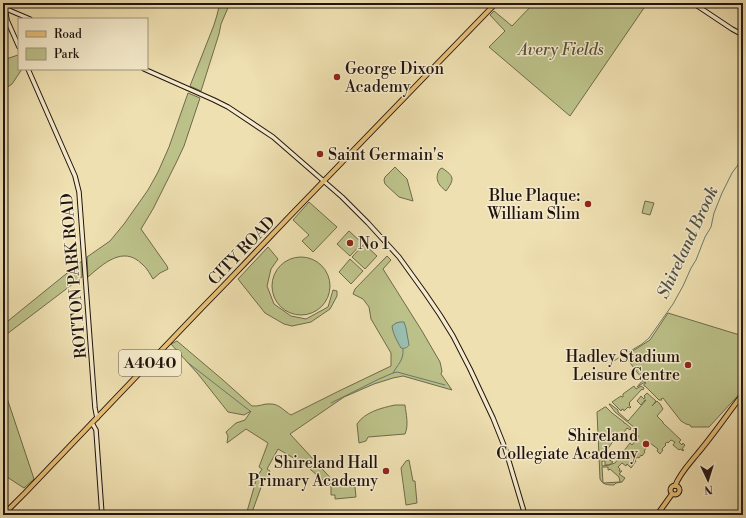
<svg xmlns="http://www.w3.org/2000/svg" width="746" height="518" font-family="'Libre Bodoni',serif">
<rect width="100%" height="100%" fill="#efe0b1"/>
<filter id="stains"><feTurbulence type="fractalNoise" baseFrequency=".005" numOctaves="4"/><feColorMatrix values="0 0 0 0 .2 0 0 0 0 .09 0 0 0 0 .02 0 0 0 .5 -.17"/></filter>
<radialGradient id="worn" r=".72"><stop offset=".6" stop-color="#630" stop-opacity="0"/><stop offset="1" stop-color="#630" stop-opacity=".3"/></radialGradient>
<path fill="#bcc189" stroke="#6e6a4c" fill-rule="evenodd" d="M220 3H230L221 24 219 34 201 91 190 86 214 25 217 15Z
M534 3H643L646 5 570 116 489 47 505 31 490 15 494 11 512 26Z
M18 55 19 57V69H22L12 84 3 90V60Z
M188 93 200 98 184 146 176 163 153 209 141 229 167 266 168 269 160 273 153 279C150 274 147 268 142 264 123 245 103 264 88 277L87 257 110 241 124 224 148 190 158 172 169 147Z
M395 167 407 179 413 201 399 197 385 184 384 180 385 177Z
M442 168C454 176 455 179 446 191 438 185 434 178 440 169Z
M645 201 654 203 650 215 642 213Z
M309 202 337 227 313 252 302 241 309 235 293 220Z
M349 231 362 243 350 256 337 244Z
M364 244 377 256 365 269 352 257Z
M268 247 278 259 271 269 267 286 274 304 291 316 306 319 328 307 333 290 337 291V296L330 309 311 322 292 326 284 324 265 313 238 279Z
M387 256 391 260 383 269 422 331 440 362 442 371 441 374 452 390 403 376 393 378 374 384 344 397 290 434 337 485 355 487 356 497 335 499V495H331V487L304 464 278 449 267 469 270 471 266 481H264L263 482 251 515H246L257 477 262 469 259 467 268 443 246 429 227 443 228 436 226 432 236 423 245 420 251 411 244 415 228 412 198 374 171 344 177 341 223 380 252 406C259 407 264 403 271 404 279 404 284 411 291 415L339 391 391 366V353L371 319 369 307 363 299 353 294 355 289Z
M272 286a29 29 0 1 1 58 0a29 29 0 1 1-58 0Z
M350 259 363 271 351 284 339 272Z
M82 261V277L3 337V325Z
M668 313 743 336V390L709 427H691L690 425 686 424 681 421 663 398 661 399 662 400H659L645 386H644V384L646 383 645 382 637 387 643 380 625 356 650 340Z
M3 386 34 479 24 488 7 477 3 480Z
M634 386 636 389 641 386 644 388 643 390 642 389 629 403 630 404 629 405 631 407 630 408 628 407 624 411V410L622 409 621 411 612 402 621 396 622 397H623V394Z
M647 393 656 401 652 406 657 401 660 404 663 409 657 416 663 422V423L681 440 679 442 682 445 683 443 685 445 682 449 684 450 683 451 680 449 679 450 673 445 675 442 671 440 668 443 667 442 665 444 666 445 662 449 663 450 660 454 657 451 658 449 650 443 644 451 645 452 642 456 641 455 639 458 637 457 635 460 636 461 631 468 627 464 626 466 622 463 618 467 620 469 619 471H622L619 474 625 478 622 482 616 483 614 485C608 485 603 485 600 479L597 412 605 407H606L612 413 624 422V423H625L631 428 630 430 627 428 619 439 611 433 609 436 614 440 604 454 609 457 608 459 613 462 609 465H605V461H602V466L609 465 615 463 630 443 632 445 639 436 633 431 635 428 615 412 609 404H610L618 410V412L628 421 646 400H645L641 405 637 401 641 396 644 399 645 397 644 396ZM602 467H608V470H609L610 469 619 477 620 482 603 483Z
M395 405H405C406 414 409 425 405 434L368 437 366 441 359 443 357 424C365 412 381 408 395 405Z
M409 460 413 481H415L417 503 406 505 401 468 406 461Z"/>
<path fill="#9abdaf" stroke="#69796f" d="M400 322H404L406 328 409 345C407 348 404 349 401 348 397 341 393 334 392 326L396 323Z"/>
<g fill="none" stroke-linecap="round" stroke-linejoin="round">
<path stroke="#69796f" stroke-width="1" d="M187 362 250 411
M612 362 642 344 649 338 673 304 683 286 691 268 696 260 705 237 711 227 714 213 722 193 732 173 743 158
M393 373C398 364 404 360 403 349
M331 403 379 379 393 373 397 372 445 385"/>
<defs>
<path id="secondary" d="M693 3 732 29 743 35
M4 8 30 19
M5 8 7 20 19 47
M28 69 75 176 79 192 95 408 97 418
M144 69 214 100 228 107 273 137 342 197 368 223 399 257 425 293 440 315 453 336 470 369 493 418 505 448 525 515
M92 423 96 430 102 515"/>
<path id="primary" d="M670.5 490a4.5 4.5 0 1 1 9 0a4.5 4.5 0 1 1-9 0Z
M675 486C680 473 690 463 698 453 714 434 728 413 743 394
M3 515 25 493 196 314 229 280 288 218 496 3
M657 515 672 494"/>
</defs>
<use href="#secondary" stroke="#20140f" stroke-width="5.5"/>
<use href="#primary" stroke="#20140f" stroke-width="6"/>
<use href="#secondary" stroke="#f5ebcc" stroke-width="3.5"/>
<use href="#primary" stroke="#e8c078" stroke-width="4"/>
</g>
<g fill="#8f2418" stroke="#f5ebcc" stroke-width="1.5">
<circle cx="337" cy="77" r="4"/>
<circle cx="320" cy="154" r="4"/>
<circle cx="588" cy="204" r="4"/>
<circle cx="350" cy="243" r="4"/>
<circle cx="688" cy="365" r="4"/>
<circle cx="646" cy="444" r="4"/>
<circle cx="386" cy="471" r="4"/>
</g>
<g text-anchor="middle" stroke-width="3" stroke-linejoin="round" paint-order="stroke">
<rect fill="#f5ebcc" stroke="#605448" stroke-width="1" x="119" y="350" width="62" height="26" rx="3"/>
<g font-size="15" font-weight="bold" fill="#20140f">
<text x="150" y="368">A4040</text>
</g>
<g font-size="16" font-style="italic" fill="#57513a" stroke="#f5ebcc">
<text x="561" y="55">Avery Fields</text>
</g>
<g font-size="16" fill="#20140f" stroke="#f5ebcc" text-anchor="end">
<text x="345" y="74" text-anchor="start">George Dixon<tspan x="345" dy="18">Academy</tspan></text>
<text x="328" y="160" text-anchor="start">Saint Germain's</text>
<text x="580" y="201">Blue Plaque:<tspan x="580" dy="18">William Slim</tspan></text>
<text x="358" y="249" text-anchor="start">No 1</text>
<text x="680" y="362">Hadley Stadium<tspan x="680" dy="18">Leisure Centre</tspan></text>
<text x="638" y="441">Shireland<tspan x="638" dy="18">Collegiate Academy</tspan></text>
<text x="378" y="468">Shireland Hall<tspan x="378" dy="18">Primary Academy</tspan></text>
</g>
<g font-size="16" fill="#20140f" stroke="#f5ebcc">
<text transform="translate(241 250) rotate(-46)" y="6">CITY ROAD</text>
<text transform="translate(73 276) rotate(-95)" y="6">ROTTON PARK ROAD</text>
</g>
<g font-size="17" font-style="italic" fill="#4b4f47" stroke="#f5ebcc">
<text transform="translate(687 242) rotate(-65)" y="6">Shireland Brook</text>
</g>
</g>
<rect width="746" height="518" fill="none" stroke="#efe0b1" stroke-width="16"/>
<rect x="4" y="4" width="738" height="510" fill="none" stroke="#20140f" stroke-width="2"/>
<rect x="8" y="8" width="730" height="502" fill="none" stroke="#20140f"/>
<rect x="18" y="18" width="130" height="52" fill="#f5ebcc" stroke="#a09580"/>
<rect x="26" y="31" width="20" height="6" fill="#e8c078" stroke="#a09580"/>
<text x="54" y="38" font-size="12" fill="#20140f">Road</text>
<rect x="26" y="48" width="20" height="12" fill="#bcc189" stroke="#a09580"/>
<text x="54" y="58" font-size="12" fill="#20140f">Park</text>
<g transform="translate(708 480) rotate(176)" stroke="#f5ebcc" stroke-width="3" paint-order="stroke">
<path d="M0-3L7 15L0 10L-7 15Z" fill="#20140f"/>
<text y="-6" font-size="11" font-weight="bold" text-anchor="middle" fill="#20140f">N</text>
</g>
<rect width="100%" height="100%" filter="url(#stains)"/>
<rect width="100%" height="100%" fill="url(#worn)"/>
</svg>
